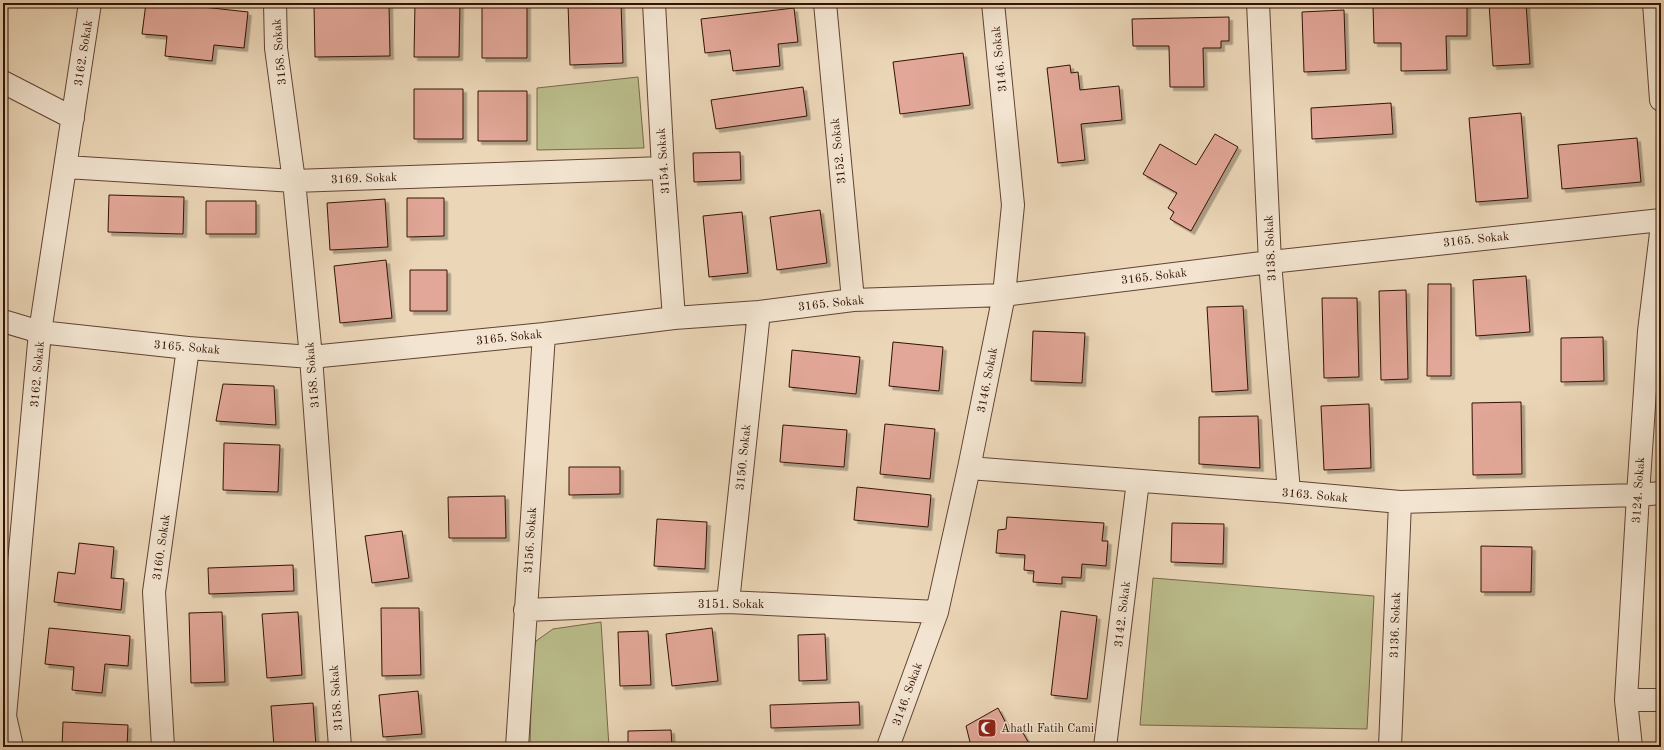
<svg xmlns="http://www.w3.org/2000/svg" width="1664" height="750" font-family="'Old Standard TT',serif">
<defs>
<filter id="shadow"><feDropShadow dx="3.5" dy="3.5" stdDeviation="0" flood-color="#0004"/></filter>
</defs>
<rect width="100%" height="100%" fill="#ebd6b7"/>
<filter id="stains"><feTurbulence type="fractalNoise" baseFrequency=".005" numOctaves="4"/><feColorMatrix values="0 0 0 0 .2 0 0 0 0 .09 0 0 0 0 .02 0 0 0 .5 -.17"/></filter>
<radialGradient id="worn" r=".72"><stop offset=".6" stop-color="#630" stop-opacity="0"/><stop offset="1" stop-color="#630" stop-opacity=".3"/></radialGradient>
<path fill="#bbbd8c" stroke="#776848" d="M638 77 644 148 537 150V88Z
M1153 578 1374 596 1367 729 1140 725Z
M601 622 609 747H530L532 659 536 641 553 629Z"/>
<path fill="#e2a798" stroke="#331205" filter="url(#shadow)" d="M146 3H167L248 12 244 48 214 45 212 61 165 56 167 36 142 34Z
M389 3 390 56 315 57 314 5Z
M415 3H460L459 57H414Z
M482 3H527V58H482Z
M568 3H621L623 63 570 65Z
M1467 3V36H1446L1447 70 1401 71V43H1374L1373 5Z
M1489 3H1526L1530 64 1493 66Z
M794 8 798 42 778 44 780 66 733 71 730 50 705 53 701 19Z
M1344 10 1346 70 1304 72 1302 12Z
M1229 17V41H1221V48H1203L1204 87H1170L1169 46H1133L1132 19Z
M963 53 970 105 900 114 893 62Z
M1070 65 1071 73 1078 72 1080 90 1119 86 1122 120 1081 124 1085 160 1058 163 1047 68Z
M803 87 807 116 716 129 711 100Z
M414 89H463V139H414Z
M478 91H527V141H478Z
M1391 103 1393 134 1312 139 1311 108Z
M1521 113 1528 198 1476 202 1469 118Z
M1215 134 1238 147 1191 231 1170 219 1174 212 1168 208 1177 193 1143 174 1160 144 1196 165Z
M1637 138 1641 182 1562 189 1558 145Z
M740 152 741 180 694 182 693 153Z
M109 195 184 197 183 234 108 232Z
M407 198H444V236L407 237Z
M385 199 388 247 330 250 327 203Z
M206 201H256V234H206Z
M820 210 827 263 777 270 770 217Z
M742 212 748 273 709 277 703 216Z
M386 260 392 318 340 323 334 266Z
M410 270H447V311H410Z
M1526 276 1530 332 1476 336 1473 280Z
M1428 284H1451V376H1427Z
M1406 290 1408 379 1381 380 1379 291Z
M1322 298H1357L1359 377 1324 378Z
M1243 306 1248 390 1212 392 1207 307Z
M1033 331 1085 333 1082 383 1031 381Z
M1603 337 1604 381 1561 382V338Z
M893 342 943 347 939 391 889 386Z
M792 350 860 357 856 394 789 387Z
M223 384 274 386 276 425 216 421Z
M1521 402 1522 474 1473 475 1472 403Z
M1369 404 1371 468 1324 470 1321 406Z
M1258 416 1260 468 1199 464V417Z
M885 424 935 429 930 479 880 474Z
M783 425 847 430 844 467 780 462Z
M224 443 280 445 278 492 223 490Z
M569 467H620V494L569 495Z
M857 487 931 495 928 527 854 520Z
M505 496 506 538H449L448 497Z
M1007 517 1104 523 1102 541H1108L1106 566 1082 564 1081 578 1062 577V584L1033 582 1034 571 1024 570 1025 555 996 553 998 530 1006 529Z
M657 519 707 522 705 569 654 566Z
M1172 523 1224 524 1223 564 1171 562Z
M402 531 409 578 372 583 365 536Z
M79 543 114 547 111 578 124 579 121 610 54 602 58 572 75 574Z
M1481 546 1532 547 1531 592H1481Z
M293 565 294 591 209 594 208 568Z
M381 608H419L421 675 382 676Z
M1061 611 1097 616 1087 699 1051 695Z
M222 612 225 682 191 683 189 613Z
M298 612 302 675 267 678 262 614Z
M49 628 130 636 128 666 105 664 102 693 72 690 74 667 45 664Z
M712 628 718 681 672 686 666 634Z
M648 631 651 685 620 686 618 632Z
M825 634 827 680 799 681 798 635Z
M418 691 422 734 383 737 379 695Z
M859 702 860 725 771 728 770 705Z
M313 703 316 747H274L271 706Z
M998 708 1010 731 1019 726 1031 747H968L971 746 966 726Z
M63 722 128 725 127 747H62Z
M671 730 672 747H628V731Z"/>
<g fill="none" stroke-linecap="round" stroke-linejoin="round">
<defs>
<path id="minor" d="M275 3 276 48 294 181 311 357 340 747
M654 3 663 168 674 318
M825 3 853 300
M1258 3 1270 262 1289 492
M1654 3 1661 100
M3 82 73 118
M66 167 294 181 663 168
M3 321 40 332 188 348 311 357 544 334 674 318 759 312 853 300 1004 295 1270 262 1661 220
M969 468 1289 492 1400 502 1638 495 1661 493
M728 602 759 312
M525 610 728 602 937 612
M1626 700H1661
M12 747 5 716 40 332 90 3
M163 747 154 592 188 348
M517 747 544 334
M888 747 937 612 969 468 1004 295 1013 205 993 3
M1105 747 1138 481
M1390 747 1400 502
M1631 747 1626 700 1638 495 1649 331 1661 233"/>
</defs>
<use href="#minor" stroke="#614332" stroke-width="24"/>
<use href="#minor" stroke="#f2e4d0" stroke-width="22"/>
</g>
<defs>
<symbol id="mosque-square" viewBox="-11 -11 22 22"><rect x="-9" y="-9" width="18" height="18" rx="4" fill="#8f2418" stroke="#f2e4d0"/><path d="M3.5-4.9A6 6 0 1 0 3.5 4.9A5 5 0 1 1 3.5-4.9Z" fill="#fff"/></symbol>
</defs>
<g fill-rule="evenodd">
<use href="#mosque-square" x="976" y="717" width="22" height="22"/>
</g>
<g text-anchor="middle" stroke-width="3" stroke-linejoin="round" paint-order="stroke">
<g font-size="12" fill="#331205" stroke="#f2e4d0">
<text transform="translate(279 52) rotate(-95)" y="4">3158. Sokak</text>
<text transform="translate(83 53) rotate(-81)" y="4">3162. Sokak</text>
<text transform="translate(999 59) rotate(-96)" y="4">3146. Sokak</text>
<text transform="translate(838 151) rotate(-96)" y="4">3152. Sokak</text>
<text transform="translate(663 161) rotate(-94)" y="4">3154. Sokak</text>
<text transform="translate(364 178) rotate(-2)" y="4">3169. Sokak</text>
<text transform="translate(1476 239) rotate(-6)" y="4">3165. Sokak</text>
<text transform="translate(1270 248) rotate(-93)" y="4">3138. Sokak</text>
<text transform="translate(1154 276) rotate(-7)" y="4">3165. Sokak</text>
<text transform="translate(831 303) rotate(-6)" y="4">3165. Sokak</text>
<text transform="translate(509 337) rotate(-6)" y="4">3165. Sokak</text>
<text transform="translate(187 347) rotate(5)" y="4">3165. Sokak</text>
<text transform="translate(37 374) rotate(-85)" y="4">3162. Sokak</text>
<text transform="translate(312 375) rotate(-95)" y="4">3158. Sokak</text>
<text transform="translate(987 380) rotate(-79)" y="4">3146. Sokak</text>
<text transform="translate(743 457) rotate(-84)" y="4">3150. Sokak</text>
<text transform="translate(1638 490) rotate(-86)" y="4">3124. Sokak</text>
<text transform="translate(1315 495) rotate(5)" y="4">3163. Sokak</text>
<text transform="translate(530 540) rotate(-86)" y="4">3156. Sokak</text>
<text transform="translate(161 547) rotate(-82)" y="4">3160. Sokak</text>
<text x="731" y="608">3151. Sokak</text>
<text transform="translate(1122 614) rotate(-83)" y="4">3142. Sokak</text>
<text transform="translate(1395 625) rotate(-88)" y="4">3136. Sokak</text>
<text transform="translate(907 694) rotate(-70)" y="4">3146. Sokak</text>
<text transform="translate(336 698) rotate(-94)" y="4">3158. Sokak</text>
</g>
<g font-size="12" fill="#331205" stroke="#f2e4d0" text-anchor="start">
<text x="1001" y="732">Ahatlı Fatih Cami</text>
</g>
</g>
<rect width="1664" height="750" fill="none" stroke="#ebd6b7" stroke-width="16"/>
<rect x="4" y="4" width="1656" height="742" fill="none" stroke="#331205" stroke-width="2"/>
<rect x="8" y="8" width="1648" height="734" fill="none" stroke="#331205"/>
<rect width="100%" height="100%" filter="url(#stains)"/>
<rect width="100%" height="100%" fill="url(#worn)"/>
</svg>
